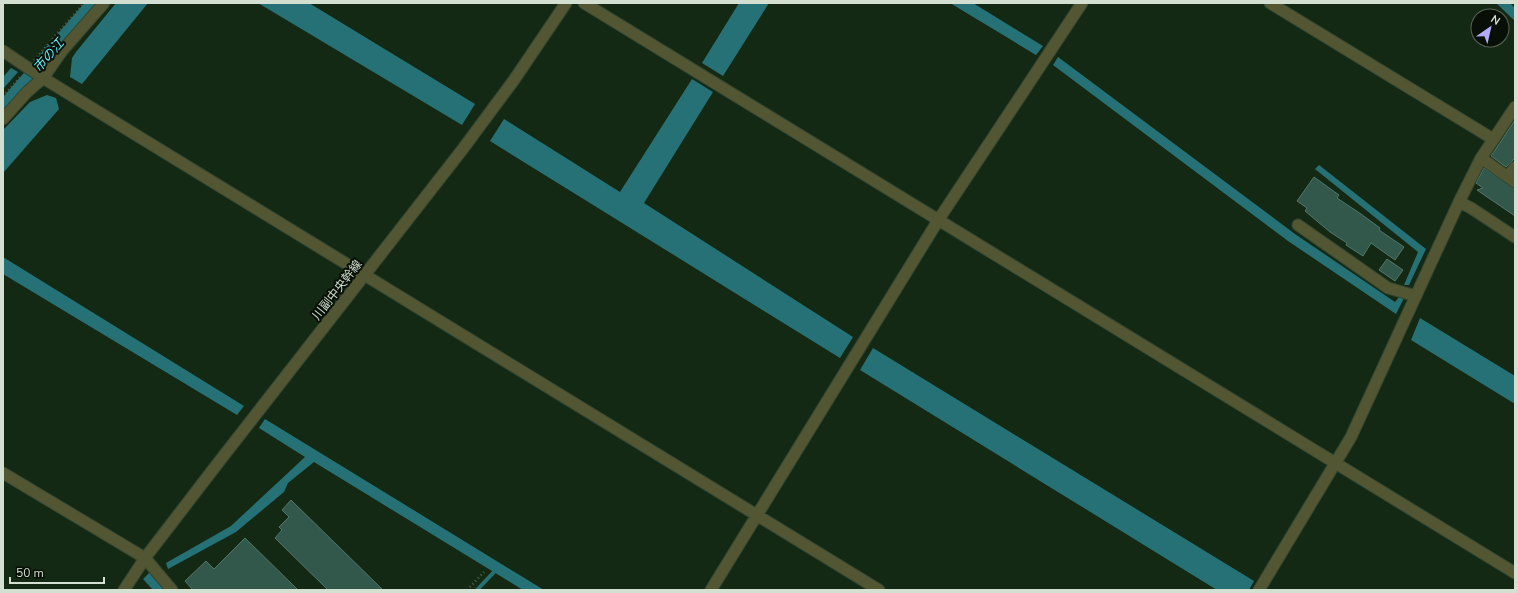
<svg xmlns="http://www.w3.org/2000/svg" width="1518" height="593" font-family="'Nunito Sans','Noto Sans JP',sans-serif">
<rect width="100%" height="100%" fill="#142914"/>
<path fill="#267175" d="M116 3H148L82 84 70 77 72 58 76 52Z
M258 3H309L475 104 462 125Z
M739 3H769L723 76 702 63Z
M950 3H973L1043 46 1036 55Z
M1496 3H1510L1515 8V21Z
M1058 57 1295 234 1395 302 1400 296 1404 298 1396 314 1288 241 1053 65Z
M11 68 18 72 3 89V77Z
M692 79 713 92 644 203 853 337 840 358 490 141 504 119 620 192Z
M47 95 56 98 59 109 3 173V130L30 102Z
M1319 165 1426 249 1409 285H1404L1418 252 1315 169Z
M3 257 244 406 237 415 3 274Z
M1420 318 1515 376V404L1411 340Z
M873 348 1254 581 1249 590H1217L860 370Z
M265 419 544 590H523L314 462 288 483 284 492 236 532 168 569 166 563 231 526 305 457 259 428Z
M150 572 166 590H153L143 579Z"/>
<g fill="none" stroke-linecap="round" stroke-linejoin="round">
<path stroke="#267175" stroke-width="4" d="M477 590 494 572"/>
<path stroke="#267175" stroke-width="13" d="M3 107 93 3"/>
</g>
<path fill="#32574b" stroke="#51766a" d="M1515 120V158L1506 167 1491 156Z
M1484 168 1515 189V216L1477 190 1483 188 1476 183Z
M1314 177 1339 195 1337 198 1361 214 1380 228 1379 230 1404 247 1395 260 1371 243 1363 256 1346 245 1347 243 1330 232 1305 211 1307 208 1297 201Z
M1387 259 1403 270 1395 281 1379 270Z
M291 500 383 590H328L275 538 282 530 279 527 289 517 282 510Z
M245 538 298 590H193L185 581 206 561 214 569Z"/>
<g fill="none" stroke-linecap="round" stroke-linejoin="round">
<defs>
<path id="minor" d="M584 3 1515 573
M1270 3 1493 139
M3 51 43 78 879 590
M3 119 27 92 43 78 62 51 104 3
M1481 158 1515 182
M1508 177 1515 167
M1459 202 1471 208 1515 237
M1298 225 1388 288 1416 296
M3 473 145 558 172 590
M711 590 939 219 1082 3
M1259 590 1351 437 1459 202 1481 158 1515 107"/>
<path id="tertiary" d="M124 590 145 558 218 463 462 150 514 80 566 3"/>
</defs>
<use href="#minor" stroke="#324632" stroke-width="13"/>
<use href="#tertiary" stroke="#324632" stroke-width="13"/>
<path stroke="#4e614e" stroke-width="2.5" stroke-dasharray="1 3" stroke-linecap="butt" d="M34 60 84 3
M3 96 21 76
M467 590 484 572"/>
<use href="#minor" stroke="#525633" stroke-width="11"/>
<use href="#tertiary" stroke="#525633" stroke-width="11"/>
</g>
<g text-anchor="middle" stroke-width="4" stroke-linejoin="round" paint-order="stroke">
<g font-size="12" fill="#d2dfd1" stroke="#070f06">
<text transform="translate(337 290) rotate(-52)" y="4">川副中央幹線</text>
</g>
<g font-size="13" font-style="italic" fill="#62edf6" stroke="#070f06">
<text transform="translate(48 55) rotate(-49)" y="5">市の江</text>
</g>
</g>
<rect width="1518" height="593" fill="none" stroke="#d2dfd1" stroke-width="8"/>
<g transform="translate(1490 28) rotate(34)"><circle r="19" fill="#070f06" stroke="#586257"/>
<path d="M0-3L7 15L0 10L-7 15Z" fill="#b4acf9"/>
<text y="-6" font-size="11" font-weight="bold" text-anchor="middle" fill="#d2dfd1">N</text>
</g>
<path d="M10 577v6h94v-6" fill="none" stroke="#d2dfd1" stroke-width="2"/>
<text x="16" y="577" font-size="12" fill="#d2dfd1" stroke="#070f06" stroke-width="3" paint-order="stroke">50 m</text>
</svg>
